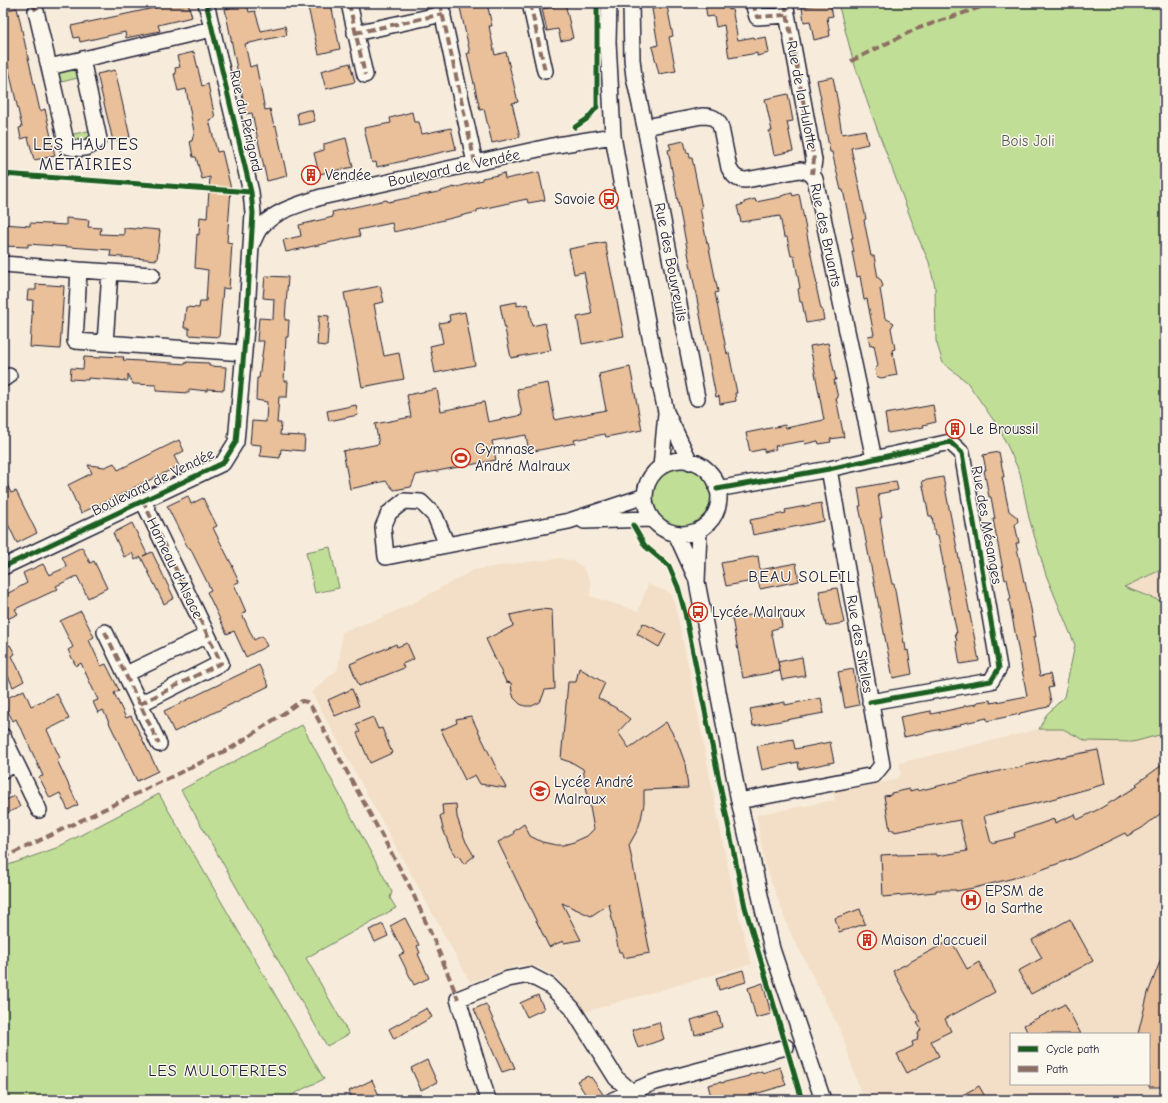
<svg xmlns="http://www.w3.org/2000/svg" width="1168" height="1103" font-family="'Comic Neue',sans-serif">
<rect width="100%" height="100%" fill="#f7ecdb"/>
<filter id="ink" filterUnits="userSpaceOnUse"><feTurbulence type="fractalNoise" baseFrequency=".025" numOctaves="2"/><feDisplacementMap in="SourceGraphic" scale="8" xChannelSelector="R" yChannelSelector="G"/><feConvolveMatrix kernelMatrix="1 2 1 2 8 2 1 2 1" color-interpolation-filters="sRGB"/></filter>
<g filter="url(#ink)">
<path fill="#f3dfc7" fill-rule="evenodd" d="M561 558 575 562 583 567 590 580 591 585 590 596 638 611 648 584 670 593 675 605 689 669 726 858 738 912 752 964 584 1012 557 978 540 968 519 965 470 982 311 692 338 669 342 632 380 618 411 604 473 570 519 563Z
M1165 568V621L1161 601 1124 587Z
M1039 729H1063L1086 741 1163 734 1165 731V1100H863L841 1032 800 951 791 935 765 865 756 815 835 800 833 792 894 780 901 774 899 763ZM1011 1034H1149V1084H1011Z"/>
<path fill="#c0de96" stroke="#718068" d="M838 3H1165V568L1124 587 1161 601 1165 621V731L1163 734 1133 742 1086 741 1063 729H1039L1046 715 1064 697 1075 645 1046 575 1029 518 1020 473 999 428 967 382 943 363 936 341 935 287 929 262 917 235 869 107 853 60Z
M66 68C75 69 80 69 86 76L53 84 58 73Z
M97 129 93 138 83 144 65 136Z
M651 497a30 30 0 1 1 60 0a30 30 0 1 1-60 0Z
M330 547 339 588 315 593 306 552Z
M302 725 392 892 390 898 396 908 306 958 349 1034 327 1046 181 790Z
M159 794 324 1079 303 1089 284 1100H279L273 1094 267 1100H3V867L56 848Z"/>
<path fill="#e9c099" stroke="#22223b" d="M165 3H188L192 17 158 25 160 31 126 38 125 32 80 42 79 37 74 38 71 26 154 8 165 4Z
M307 3H319L320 6 331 4 340 49 319 54Z
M459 3H487L492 26H489L495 55 506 52 518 102 512 103 520 137 492 143 484 109 480 110 467 53H470Z
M553 3H565L573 38 561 41 558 29 547 31 542 9 554 7Z
M705 3H728L729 10 732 9 738 40 754 37 755 39 766 37 769 53 757 56V53L729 58 724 25 716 27 714 16 707 17Z
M824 3H830L833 16 827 17 830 36 814 40 810 21 804 22 802 7Z
M247 4 249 12 255 11 261 31 285 26 287 35 245 44 250 67 256 65 265 110 270 109 274 127 276 126 287 176 267 181 252 113 246 114 225 9Z
M667 6 673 36 669 37 676 71 659 74 652 47 658 45 652 9Z
M17 8 40 111 45 109 55 156 34 160 28 137 21 139 19 128 22 127 6 57 3 58V11Z
M194 52 202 86 208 84 215 118 209 120 217 152 222 151 231 189 227 242 232 243 229 289 223 288 219 337 189 335V328H184L186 307 199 308 200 301H206L208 270 195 268 197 234 199 235 200 217 207 218 210 177 202 179 196 157H193L190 141H192L194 132 186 89 178 91 174 74H176L175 68 180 67 177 56Z
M350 63 355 82 326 89 321 71Z
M115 70 130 137 113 141 97 74Z
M833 77 839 109 838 110 842 134 865 130 868 144 851 148 866 219 864 220 871 256H874L878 278 881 280 883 286 880 289 885 318 894 323 891 328 895 349 892 350 897 375 881 378 876 376 875 369 878 366 874 345 870 346 868 336 874 335 867 299 864 300 860 276 857 277 852 252H854L851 238H853L843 190H841L832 152H830L820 99H821L817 80Z
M788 94 793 121 787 122 793 151 774 155 769 131H772L765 99Z
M308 110H312L315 121 299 125 297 113Z
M412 112 414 122H419L422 134 451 128 456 149 377 167 376 162 372 163 364 128 391 123 390 118Z
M346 138 353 167 319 174 314 153 324 150V144Z
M684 141 687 153 689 152 690 158H692L702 208H700L707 243H708L718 292 715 293 727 354 729 353 737 393H735L736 401 720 404 719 396 716 397 668 150 671 149 669 144Z
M539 172 545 200 528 203 527 199 477 210V212L394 232 392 223 358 230 360 236 286 252 283 240 301 236 299 225 333 217 332 212 381 201 387 200 388 202 438 192 454 187V188L482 180V178L498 175 504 173 505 179Z
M792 193 793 196 799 194 817 285 816 286 821 309H822L824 320 806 323 802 302H800L798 289 800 288 794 256H791L787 237H784L780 216 741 222 737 206 744 204V202L755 199 756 202 781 197V196Z
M66 218 89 220 88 227 101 228 100 234 124 235V228L136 229V228L160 230 157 260 110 256 111 250 28 244V247L3 246V224L30 226V223L66 225Z
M605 242 624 336 582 344 577 317 592 314 584 272 574 274 569 249Z
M265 276 288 277 285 320H289L288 337H286L284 381H288L287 397H279L277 423H281L280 435 305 436 304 451 281 449 280 458 260 456 261 445 250 444 252 421 266 422 267 402 256 400 257 378H259L264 341H257L259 318 273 319 274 299 263 298Z
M36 284 64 286 60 349 30 347 33 300H27L28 290H36Z
M380 286 384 302 374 304 384 356 399 353 404 379 362 387 344 293Z
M517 302V306L528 304 532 326 545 323 551 350 511 358 500 305Z
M465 312 475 365 435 373 430 346 443 343 439 323 450 321 449 315Z
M319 315 329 316 327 346 317 345Z
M828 343 836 380H834L838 398H836L844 437 830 439 831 442 819 444 818 441 805 444 804 441 775 446 776 449 764 452V449L750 452 746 433 785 425 786 428 824 420 810 346Z
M101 356 124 357 123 360 158 362 186 364V362L209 363V366L226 367 224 390 207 389V391L189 389V393L156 391V385L133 384 128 374V381L88 378V380L70 379 71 368 83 369 84 357 101 358Z
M630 367 642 430 606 437 605 434 574 440 575 443 529 452 526 435 492 441 496 460 416 475 411 487 394 490 386 481 350 489 343 451 379 444 375 424 411 417 407 395 437 389 441 411 484 402 488 422 522 415 517 389 548 383 555 420 606 410 599 374Z
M356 405 358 415 329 421 327 411Z
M933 405 936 422 923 425 924 427 888 433 885 414Z
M179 440 184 451 174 456 179 466 133 488V489L81 513 68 485 92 473 88 465 105 467 114 463 118 470Z
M999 452 1004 477H1002L1009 511 1017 517 1018 521 1015 525 1019 543H1016L1024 582H1025L1031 609 1036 637H1033L1040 676 1050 674 1053 687 1048 688 1051 702 1048 707 1020 713V714L987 721V718L960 724 961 725 904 737 900 717 931 711V714L964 707V706L977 704V702L990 700 991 703 1027 696 1009 600 1011 599 1007 579 1005 580 993 519H995L991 497H989L984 470H986L983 455Z
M3 476 11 493 16 491 37 533 17 543 3 514Z
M943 477 979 661 960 664 956 641H957L955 633H957L943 568H944L938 535 935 536 932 516H929L922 481Z
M896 481 898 490 878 494 882 518H880L884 546 892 584H894L904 643H905L906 651 908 650 912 674 893 678 859 506H861L858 488Z
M188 496 191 504 203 498 217 526 213 528 233 567H232L239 582 234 584 246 612 242 614 254 640 262 636 267 646 246 657 234 631 227 634 207 592 211 590 190 548H188L167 506Z
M821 503 824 521 753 535 750 520 786 513 785 510Z
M132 523 147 554 143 556 152 552 174 598 164 604 141 557 135 560 132 553 124 557 113 533Z
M82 547 90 563 94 561 107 588 88 598 77 576 56 586 58 589 15 609 18 614 3 621V596L27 583 23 573 43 564 49 575 67 567 62 557Z
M758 556 760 570 796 563 799 581 760 589 758 580 726 586 721 563Z
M837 588 844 623 826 626 819 591Z
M541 609 552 610 555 689 545 690 542 698 540 702 532 706H525L520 704 514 698 512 692 511 683 506 682 486 639 513 626 510 615 528 611Z
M81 611 94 637 89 640 101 666 106 664 119 690 114 693 126 718 131 716 158 771 137 781 103 710 98 713 93 702 98 700 81 663 76 666 68 650 73 647 60 621Z
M780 613 782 627 771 630 780 671 743 678 732 618 756 614V617Z
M643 623 666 634 659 647 637 634Z
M3 637 7 646 10 645 15 654 12 656 24 681 13 687 8 676 3 678Z
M407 643 414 659 402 664 404 668 359 686 350 664 396 644 397 647Z
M802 657 805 676 782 680 778 662Z
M259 665 269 686 174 732 164 711Z
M579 668 605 683 598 698 616 708 630 719 618 732 629 748 666 722 677 741 685 763 688 788 644 790V804L641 819 638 829 629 845 650 953 623 958 622 952H619L609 904 591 916 562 903 581 940 564 943 563 941 549 947 498 842 514 834 513 832 524 824 530 836 542 842 556 845H563L574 842 587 836 594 829 583 769 573 763 561 759 568 682H576Z
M853 669 859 705 845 708 838 672Z
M352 689 359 706 335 716 328 700Z
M24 690 31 706 57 694 69 719 47 730 60 758 57 760 78 805 68 810 60 793 50 798 39 777 43 776 22 730H21L16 719 13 721 3 702V700Z
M821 698 824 713 753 726 750 709 785 702V705Z
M471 716 506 788 480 784 475 775 465 780 441 730 457 723 456 719Z
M373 717 378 729 382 728 392 753 370 763 357 733 360 732 356 724Z
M793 739 795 749 830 742 834 762 799 769 798 762 762 770 757 746Z
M1098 750 1105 784 1045 801 1002 811 984 816 991 843 1015 837 1014 833 1054 819 1055 823 1075 814 1077 820 1101 808 1138 786 1136 784 1165 763V810L1142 828 1127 836 1125 833 1076 857 1030 874 974 888 956 891V890H936V892L883 897 881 855 897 854V855L937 854V856L967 851 960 820 894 832V830H890L884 796 891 795V793L910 789V791L917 789 918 791 1003 770 1018 768 1022 766 1056 758Z
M15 796 20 807 3 815V801Z
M456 804 457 817 461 829 466 842 474 856 464 864 458 855 456 857 450 847 443 829 440 816 443 814 442 805Z
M860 909 865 924 839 932 835 918Z
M405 918 419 945 417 946 420 953 418 954 429 978 414 985 399 955 404 953 390 926Z
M1070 919 1093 961 1031 994 1018 971 1042 958 1032 940Z
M383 924 388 936 375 942 369 930Z
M951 940 967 969 979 962 995 992 945 1019 951 1031 931 1041 939 1056 907 1073 897 1054 913 1046 912 1042 917 1040 918 1034 921 1029 917 1023 921 1022 893 971Z
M1164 951 1165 1087H1149V1034H1138L1148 993Z
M743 970 746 982 719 990 716 978Z
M763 983 771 1014 756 1018 748 988Z
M538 995 544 1009 527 1017 520 1003Z
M486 1004 515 1068 502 1072 474 1009Z
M1065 1004 1081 1034H1028L1024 1025Z
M427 1008 432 1017 394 1039 389 1029Z
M718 1012 722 1027 695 1035 691 1020Z
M659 1022 664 1039 638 1048 632 1030Z
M427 1060 437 1082 421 1090 411 1068Z
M780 1067 786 1085 738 1099 737 1096 724 1100H712L708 1085 721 1082V1083L749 1076V1075L762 1071V1073Z
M588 1076 590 1078 591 1077 605 1097 604 1100H589L577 1081Z
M372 1080 381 1100H353L349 1091Z
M979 1086 987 1100H953Z"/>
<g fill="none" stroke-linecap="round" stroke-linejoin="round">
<defs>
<path id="minor" d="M349 3 365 75
M440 3 475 163
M530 3 545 71
M609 3 608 42 613 136 620 176 649 332 666 412 690 462
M631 3 632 59 634 77 645 127 697 398
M753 3 757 17 787 15
M785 3 814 160 812 174
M36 11 49 67 212 29
M355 33 443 14
M49 67 67 146C80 150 89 150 99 139L82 59
M645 127 702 116C712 116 718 118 721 128L729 168C733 176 737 180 746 180L800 170C807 171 811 173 815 179L874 459
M252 243C255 238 257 231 261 227 276 210 301 204 321 197L557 145 613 136
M3 264 79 270
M110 272 152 275
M105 343 75 341 79 270 110 272 105 343 244 353
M3 379 9 376
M645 497a37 37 0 1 1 74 0a37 37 0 1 1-74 0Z
M661 467 666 413
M717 489 829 469 950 442 962 453 999 668 991 681 870 702
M584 521 652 519
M699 530 697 582 739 801 772 949 823 1100
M676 534 696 578
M447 545 435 516 421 502 404 501 389 513 383 527 386 557 569 521 645 496
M3 567 223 463 236 442 246 328 253 213 251 192 206 3
M105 632 159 744
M126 674 207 635
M140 704 221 663 143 501
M3 736 39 810
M3 770 16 764
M739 801 874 775 882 765 829 469
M488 1100 458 999 508 979 529 975 550 986 572 1008 616 1078 631 1091 636 1100
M613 1100 652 1083 786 1047"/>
</defs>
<use href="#minor" stroke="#22223b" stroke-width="18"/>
<use href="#minor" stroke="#fbf7ec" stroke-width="15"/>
<path stroke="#8d6e63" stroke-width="4" stroke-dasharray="8 4" stroke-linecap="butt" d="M33 3 36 11
M349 3 365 75
M440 3 475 163
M530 3 545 71
M753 3 757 17 787 15
M785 3 814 160 812 174
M3 4 9 3
M355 33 443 14
M851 61 916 29 993 3
M105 632 159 744
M140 704 221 663 143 501
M3 858 233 747 287 711 295 705 302 701 307 702 312 708 410 887 437 947 458 999"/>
<defs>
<path id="cycleway" d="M575 127 587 119 597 107V3
M3 174 251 192
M717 489 829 469 950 442 962 453 999 668 991 681 870 702
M633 525 645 546 669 566 678 587 685 613 745 907 802 1100
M3 567 223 463 236 442 246 328 253 213 251 192 206 3"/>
</defs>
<use href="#cycleway" stroke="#fbf7ec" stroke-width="8"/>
<use href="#cycleway" stroke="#1b5e20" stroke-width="5"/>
</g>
</g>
<defs>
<symbol id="building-ring" viewBox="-11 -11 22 22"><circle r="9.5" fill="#fbf7ec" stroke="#c8321e" stroke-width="1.5"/><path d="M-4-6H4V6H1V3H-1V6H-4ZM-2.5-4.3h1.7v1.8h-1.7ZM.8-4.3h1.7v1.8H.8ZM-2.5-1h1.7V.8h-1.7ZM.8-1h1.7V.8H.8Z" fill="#c8321e"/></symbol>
<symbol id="bus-ring" viewBox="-11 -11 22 22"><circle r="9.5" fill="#fbf7ec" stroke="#c8321e" stroke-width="1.5"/><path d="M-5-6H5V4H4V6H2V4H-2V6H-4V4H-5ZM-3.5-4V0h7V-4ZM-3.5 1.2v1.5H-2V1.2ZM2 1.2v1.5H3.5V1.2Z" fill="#c8321e"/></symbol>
<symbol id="stadium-ring" viewBox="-11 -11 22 22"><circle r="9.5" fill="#fbf7ec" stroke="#c8321e" stroke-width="1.5"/><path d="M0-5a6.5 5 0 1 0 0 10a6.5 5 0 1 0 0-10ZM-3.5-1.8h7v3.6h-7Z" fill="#c8321e"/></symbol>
<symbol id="school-ring" viewBox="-11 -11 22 22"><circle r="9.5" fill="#fbf7ec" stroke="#c8321e" stroke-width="1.5"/><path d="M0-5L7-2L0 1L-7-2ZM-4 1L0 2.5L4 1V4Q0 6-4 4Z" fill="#c8321e"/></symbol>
<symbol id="hospital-ring" viewBox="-11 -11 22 22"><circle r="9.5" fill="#fbf7ec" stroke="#c8321e" stroke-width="1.5"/><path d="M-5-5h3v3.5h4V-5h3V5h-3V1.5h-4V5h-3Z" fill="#c8321e"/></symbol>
</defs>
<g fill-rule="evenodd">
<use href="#building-ring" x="300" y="164" width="22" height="22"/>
<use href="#bus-ring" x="598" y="188" width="22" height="22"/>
<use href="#building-ring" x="944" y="418" width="22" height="22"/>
<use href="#stadium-ring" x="450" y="447" width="22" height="22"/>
<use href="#bus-ring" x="687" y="601" width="22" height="22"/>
<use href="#school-ring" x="529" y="780" width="22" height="22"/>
<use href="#hospital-ring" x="960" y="889" width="22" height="22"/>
<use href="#building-ring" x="856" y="929" width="22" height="22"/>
</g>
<g text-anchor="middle" stroke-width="3" stroke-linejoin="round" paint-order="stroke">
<g font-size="15" fill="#22223b" stroke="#fbf7ec">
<text transform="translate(802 95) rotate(79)" y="5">Rue de la Hulotte</text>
<text transform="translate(246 121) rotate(77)" y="5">Rue du Périgord</text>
<text transform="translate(454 168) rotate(-12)" y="5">Boulevard de Vendée</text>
<text transform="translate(826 235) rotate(78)" y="5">Rue des Bruants</text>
<text transform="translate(671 262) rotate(79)" y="5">Rue des Bouvreuils</text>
<text transform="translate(153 482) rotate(-26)" y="5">Boulevard de Vendée</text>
<text transform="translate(987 525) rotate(80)" y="5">Rue des Mésanges</text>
<text transform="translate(175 568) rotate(64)" y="5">Hameau d'Alsace</text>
<text transform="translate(860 644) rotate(80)" y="5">Rue des Sitelles</text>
</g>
<g font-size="15" fill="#515a56" stroke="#fbf7ec">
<text x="1028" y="146">Bois Joli</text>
</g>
<g font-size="15" fill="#22223b" stroke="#fbf7ec" text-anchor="start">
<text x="325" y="180">Vendée</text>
<text x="595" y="204" text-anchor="end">Savoie</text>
<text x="969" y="434">Le Broussil</text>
<text x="475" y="454">Gymnase<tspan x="475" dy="17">André Malraux</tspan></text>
<text x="712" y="617">Lycée Malraux</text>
<text x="554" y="787">Lycée André<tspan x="554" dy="17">Malraux</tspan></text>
<text x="985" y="896">EPSM de<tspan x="985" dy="17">la Sarthe</tspan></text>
<text x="881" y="945">Maison d'accueil</text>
</g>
<g font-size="16" letter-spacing="1" fill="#22223b" stroke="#fbf7ec">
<text x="802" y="582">BEAU SOLEIL</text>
<text x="218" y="1076">LES MULOTERIES</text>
</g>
<g font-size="17" letter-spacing="1" fill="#22223b" stroke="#fbf7ec">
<text x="86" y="150">LES HAUTES<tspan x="86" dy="20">MÉTAIRIES</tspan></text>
</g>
</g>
<rect width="1168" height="1103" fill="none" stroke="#fbf7ec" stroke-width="16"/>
<rect x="8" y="8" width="1152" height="1087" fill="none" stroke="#22223b" stroke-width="1.5" filter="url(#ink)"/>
<rect x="1010" y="1033" width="140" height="52" fill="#fbf7ec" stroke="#a4a2a5"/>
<rect x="1018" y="1046" width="20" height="6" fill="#1b5e20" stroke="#a4a2a5"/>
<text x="1046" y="1053" font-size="12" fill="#22223b">Cycle path</text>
<rect x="1018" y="1066" width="20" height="6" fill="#8d6e63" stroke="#a4a2a5"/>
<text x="1046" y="1073" font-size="12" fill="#22223b">Path</text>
</svg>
